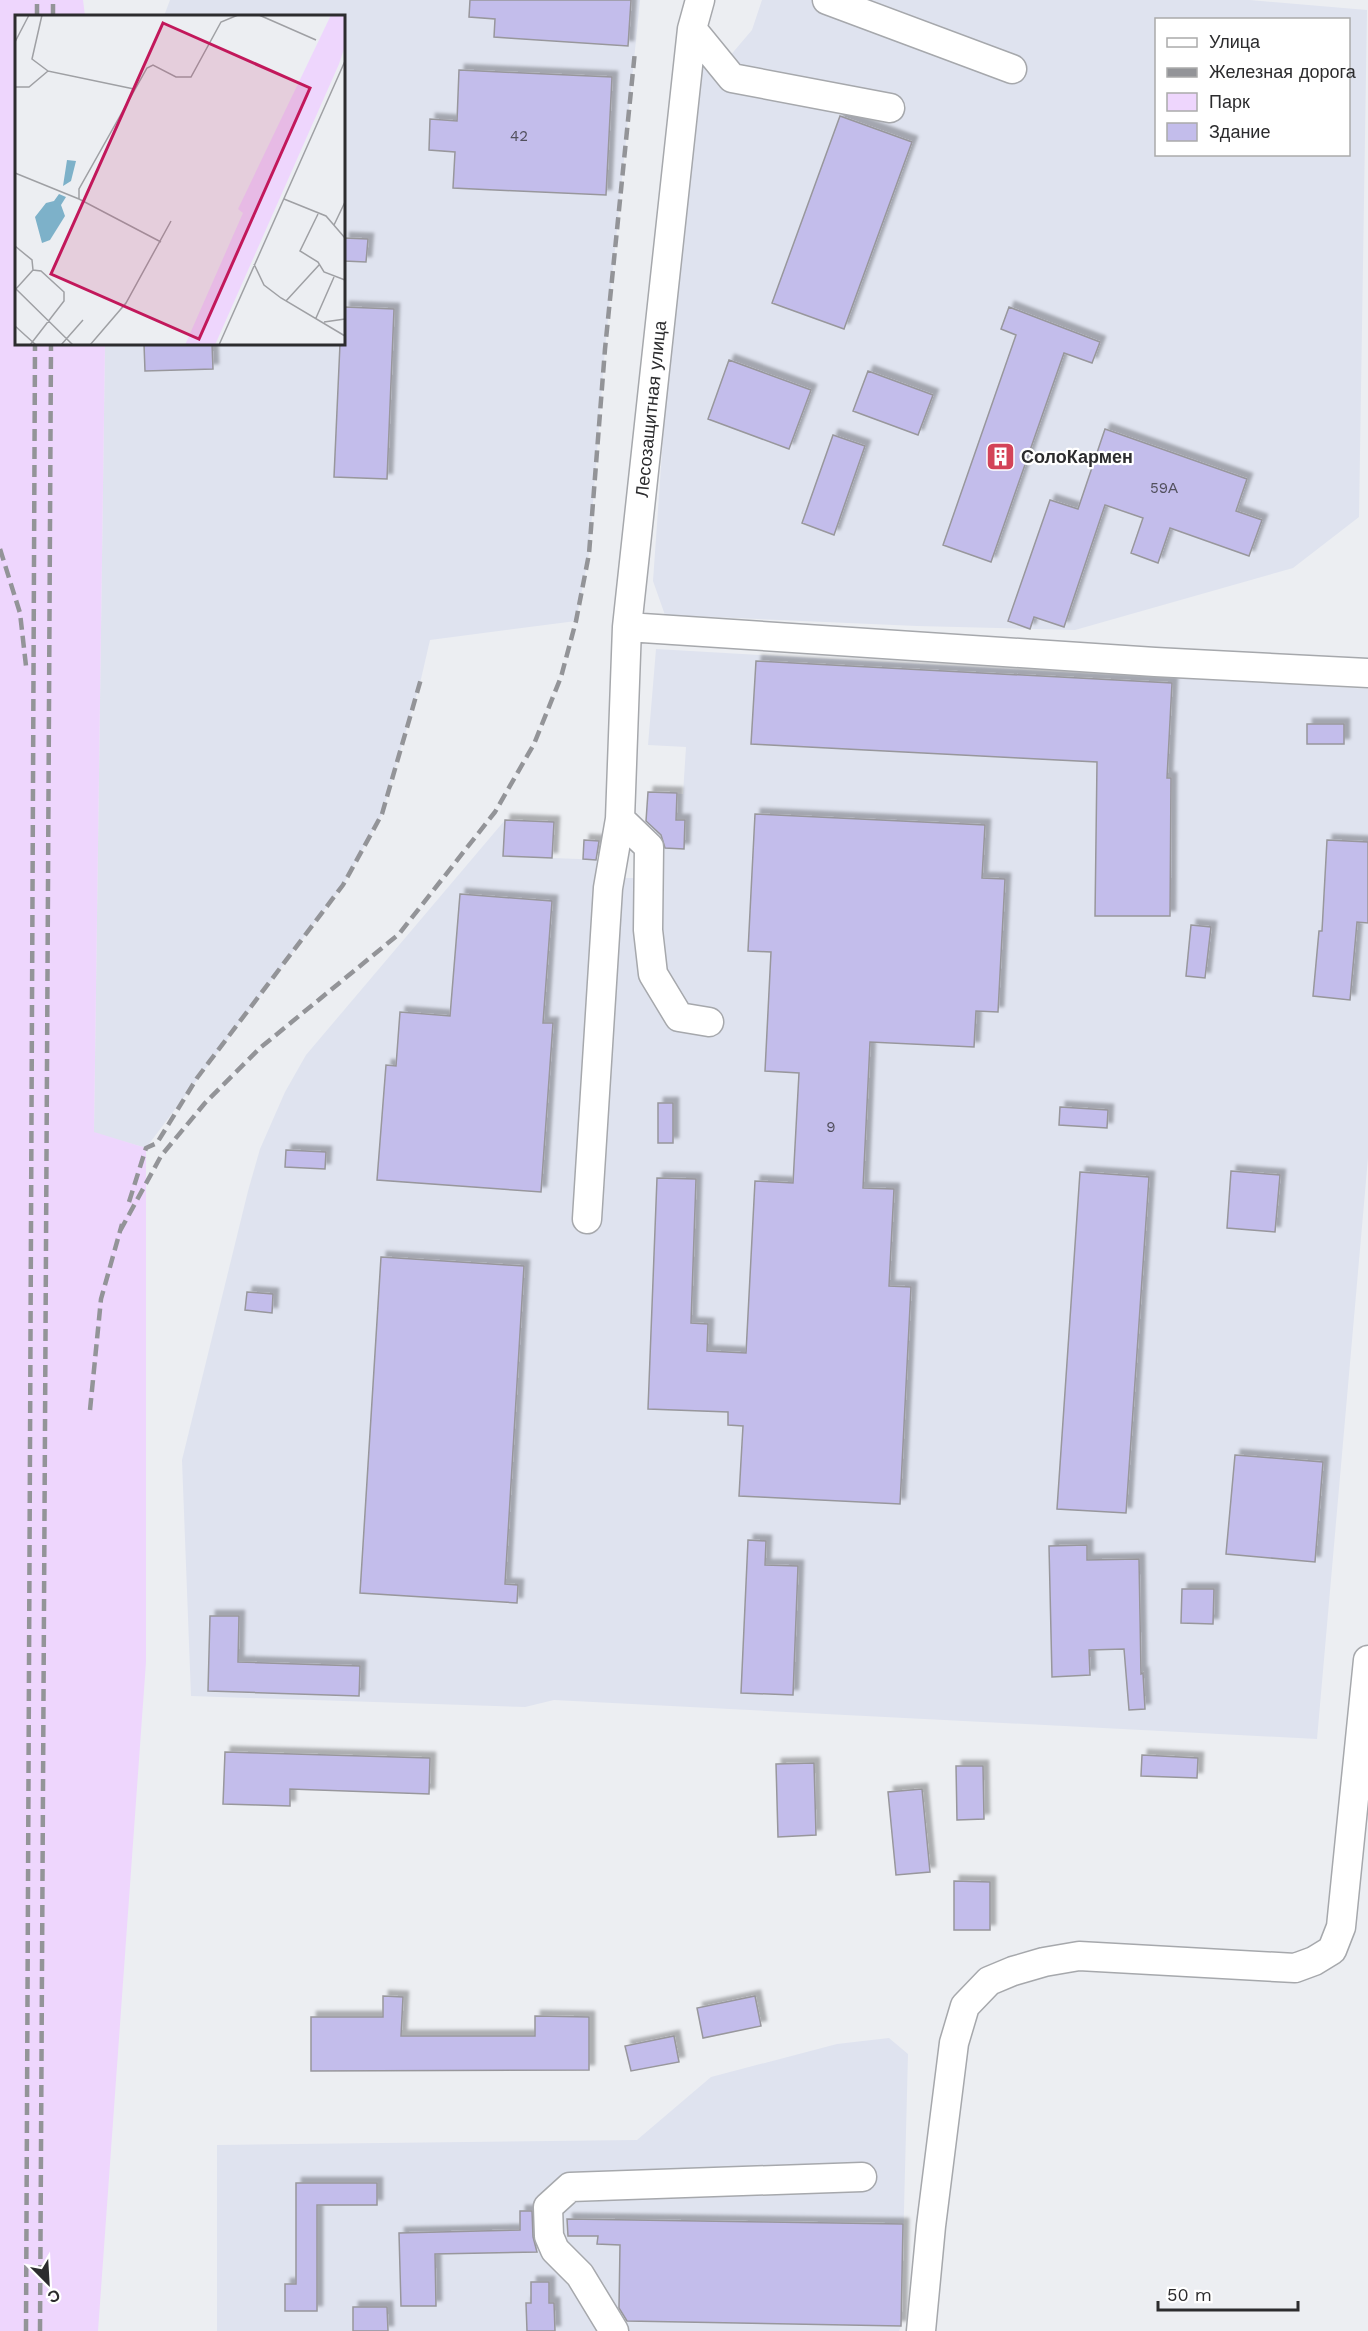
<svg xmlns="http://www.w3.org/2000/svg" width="1368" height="2331" font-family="'Work Sans',sans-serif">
<defs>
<filter id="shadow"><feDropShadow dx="5.5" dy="-5.5" stdDeviation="1.5" flood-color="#0004"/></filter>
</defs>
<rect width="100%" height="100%" fill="#eceef2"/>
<path fill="#dfe3ef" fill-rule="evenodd" d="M170 0H640L605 349 589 554 576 621 430 640 421 679 382 814 343 885 146 1148 94 1133 105 344H344V16H164Z
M762 0H1250L1367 10 1359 517 1293 568 1075 630 917 626 665 615 653 581 687 95 696 71 729 57 752 30ZM1156 20H1348V154H1156Z
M656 649 1114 675 1197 677 1368 689V1158L1317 1739 554 1700 525 1707 191 1696 182 1460 248 1191 260 1149 285 1092 306 1055 505 820 503 856 604 860 623 878H654L656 831 646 830 648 792 683 794 686 747 648 745Z
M889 2038 908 2054 901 2326 899 2331H217V2145L637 2140 711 2077 837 2044Z"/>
<path fill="#eed6fd" d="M0 0H83L85 16H16V344H105L94 1132 146 1148V1662L98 2331H0Z"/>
<path fill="#c3bdeb" stroke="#98979c" stroke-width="1.5" filter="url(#shadow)" d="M470 0H631L628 46 494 37 495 19 469 17Z
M459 70 612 77 606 195 453 188 455 152 429 150 430 119 457 121Z
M840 116 912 142 844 329 772 303Z
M344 238 368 239 366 262 344 261Z
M344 307 394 309 387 479 334 477 340 344H344Z
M1009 307 1100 342 1092 363 1064 353 991 562 943 545 1016 335 1001 329Z
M144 344H212L213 369 145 371Z
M729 360 811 390 789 449 708 419Z
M868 371 933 395 918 435 853 411Z
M1105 429 1247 479 1236 511 1262 520 1249 556 1170 528 1158 563 1131 553 1143 518 1105 505 1064 627 1034 617 1030 629 1008 621 1050 500 1078 509Z
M833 435 865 446 834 535 802 523Z
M756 661 1172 683 1167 778H1171L1170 916H1095L1097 762 751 744Z
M1307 724H1344V744H1307Z
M648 792 677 793 676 820H685L684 849 665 848 661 835 646 821Z
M755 814 985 825 982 878 1005 879 998 1012 976 1011 974 1047 870 1042 863 1188 894 1189 889 1286 911 1287 900 1504 739 1496 743 1426 728 1425V1412L648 1409 657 1178 696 1179 691 1323 708 1324 707 1351 746 1353 755 1181 793 1183 799 1073 765 1071 771 952 748 951Z
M505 820 554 822 552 858 503 856Z
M584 840 599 841 596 860 583 859Z
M1327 840 1368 842V923L1357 922 1350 1000 1313 996 1319 931H1322Z
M460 894 552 901 543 1023H553L541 1192 377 1180 386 1065 396 1066 400 1012 450 1016Z
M1191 925 1211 927 1205 978 1186 976Z
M658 1103H673V1143H658Z
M1060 1107 1108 1110 1107 1128 1059 1125Z
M286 1150 326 1152 325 1169 285 1167Z
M1231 1171 1280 1175 1275 1232 1227 1228Z
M1080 1172 1149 1177 1126 1513 1057 1509Z
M381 1257 524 1266 505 1584 518 1585 517 1603 360 1593Z
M247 1292 273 1294 272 1313 245 1310Z
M1235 1455 1323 1462 1315 1562 1226 1554Z
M748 1540 766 1541 765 1565 798 1566 793 1695 741 1693Z
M1087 1545V1560L1139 1559 1141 1674 1143 1673 1145 1709 1129 1710 1124 1649 1089 1650 1090 1675 1052 1677 1049 1546Z
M1182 1589H1214L1213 1624 1181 1623Z
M210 1616H239L238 1662 360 1666 359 1696 208 1691Z
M225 1752 430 1758 429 1794 290 1789V1806L223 1804Z
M1142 1755 1198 1758 1197 1778 1141 1776Z
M814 1763 816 1835 778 1837 776 1764Z
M956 1766H983L984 1819 957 1820Z
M922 1789 930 1872 896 1875 888 1792Z
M954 1881 990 1882V1930H954Z
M383 1996 403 1997 401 2036H535V2016L589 2017V2070L311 2071V2017H383Z
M755 1996 761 2026 703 2038 697 2008Z
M674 2036 679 2062 631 2071 625 2046Z
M296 2183H377V2205H317V2311H285V2284H296Z
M520 2211H532L533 2237 537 2252 435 2254 436 2306H401L399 2233 520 2230Z
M567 2219 903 2224 901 2326 627 2321 619 2308 620 2245 597 2244 598 2236H568Z
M531 2282H549V2303H554L555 2331H527L526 2303H531Z
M353 2307H387L388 2331H353Z"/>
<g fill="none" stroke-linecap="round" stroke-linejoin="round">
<defs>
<path id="minor" d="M827 0 1012 69
M692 29 732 78 890 108
M627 627 1155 662 1368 673
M620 819 649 847 648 930 653 974 679 1017 709 1022
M587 1219 608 888 620 819 627 627 692 29 700 0
M614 2331 580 2275 555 2250 549 2236 548 2207 570 2187 862 2177
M921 2331 931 2226 954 2043 965 2006 989 1981 1013 1971 1044 1962 1079 1956 1295 1968 1314 1961 1332 1950 1341 1927 1368 1660"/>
</defs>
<use href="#minor" stroke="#a6a8ac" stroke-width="31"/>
<use href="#minor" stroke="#fff" stroke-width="28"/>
<path stroke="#939498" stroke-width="4.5" stroke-dasharray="12 6" stroke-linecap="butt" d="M37 16V0
M53 16V0
M0 549 20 613 26 666
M129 1202 146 1148 157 1143 197 1078 343 885 382 814 421 679
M120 1231 161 1156 205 1103 260 1048 399 934 495 812 534 744 561 677 576 621 589 554 605 349 635 51
M90 1410 101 1299 122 1224
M26 2331 35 344
M40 2331 51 344"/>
</g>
<defs>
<symbol id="building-square" viewBox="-11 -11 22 22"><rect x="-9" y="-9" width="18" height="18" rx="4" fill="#d34358" stroke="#fff"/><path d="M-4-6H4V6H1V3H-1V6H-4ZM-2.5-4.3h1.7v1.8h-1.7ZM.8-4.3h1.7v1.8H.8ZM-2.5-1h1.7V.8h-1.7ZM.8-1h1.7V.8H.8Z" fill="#fff"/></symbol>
</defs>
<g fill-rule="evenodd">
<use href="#building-square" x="984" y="440" width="33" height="33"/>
</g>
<g text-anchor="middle" stroke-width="4.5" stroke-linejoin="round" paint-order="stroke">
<g font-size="15" fill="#52505d">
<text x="519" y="141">42</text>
<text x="1164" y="493">59А</text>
<text x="831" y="1132">9</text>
</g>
<g font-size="18" fill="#2c2c2e" stroke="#fff">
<text transform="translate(651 409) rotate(-84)" y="6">Лесозащитная улица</text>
</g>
<g font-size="18" font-weight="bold" fill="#2c2c2e" stroke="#fff" text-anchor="start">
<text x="1021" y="463">СолоКармен</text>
</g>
</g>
<g transform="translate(15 15)">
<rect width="330" height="330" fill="#eceef2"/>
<path d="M316 0H330V31L324 49 200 330H170L228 198 223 194Z" fill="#eed6fd"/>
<path d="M52 145 61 146 56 166 48 171ZM44 179 51 182 46 190 50 201 35 225 27 228 20 202 31 188 39 186Z" fill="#7db1c9"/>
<path fill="none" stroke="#9fa0a4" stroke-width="1.5" d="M27 0 17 44 33 56M244 0 301 25M0 27 14 0M0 72H14L33 56 119 74M0 158 64 184M269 184 311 201 330 223M303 199 285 236 303 247 309 257 330 265M319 210 330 187M146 227 64 184V174L132 53 138 50 161 62H176L206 7 223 0M0 231 17 245 18 255 26 256 49 277V286L15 330M239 249 249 270 266 283 330 321M0 273 58 330M0 275 18 255M271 286 304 250M301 303 319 262M309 307 330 304M0 311 21 330M46 330 68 305M75 330 111 288 156 206M204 330 330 46"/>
<path fill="#c2185b" fill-opacity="0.15" stroke="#c2185b" stroke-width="3" d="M148 8 295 73 184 324 36 259Z"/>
<rect width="330" height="330" fill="none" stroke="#2c2c2e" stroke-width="3"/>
</g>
<rect x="1155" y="18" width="195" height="138" fill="#ffffff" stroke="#ababab" stroke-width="1.5"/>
<rect x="1167" y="38" width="30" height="9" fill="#ffffff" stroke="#ababab" stroke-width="1.5"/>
<text x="1209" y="48" font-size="18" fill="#2c2c2e">Улица</text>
<rect x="1167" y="68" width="30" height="9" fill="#939498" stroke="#ababab" stroke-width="1.5"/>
<text x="1209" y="78" font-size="18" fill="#2c2c2e">Железная дорога</text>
<rect x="1167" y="93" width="30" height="18" fill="#eed6fd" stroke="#ababab" stroke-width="1.5"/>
<text x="1209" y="108" font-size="18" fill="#2c2c2e">Парк</text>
<rect x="1167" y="123" width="30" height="18" fill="#c3bdeb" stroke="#ababab" stroke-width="1.5"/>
<text x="1209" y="138" font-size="18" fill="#2c2c2e">Здание</text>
<g transform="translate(48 2283) rotate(156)" stroke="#ffffff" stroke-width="4.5" paint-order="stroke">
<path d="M0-4.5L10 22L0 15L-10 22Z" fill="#2c2c2e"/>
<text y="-9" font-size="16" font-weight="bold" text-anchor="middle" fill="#2c2c2e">С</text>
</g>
<path d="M1158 2301v9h140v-9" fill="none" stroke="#2c2c2e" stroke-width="3"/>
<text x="1167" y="2301" font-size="18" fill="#2c2c2e" stroke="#ffffff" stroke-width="4.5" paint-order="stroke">50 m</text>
</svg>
